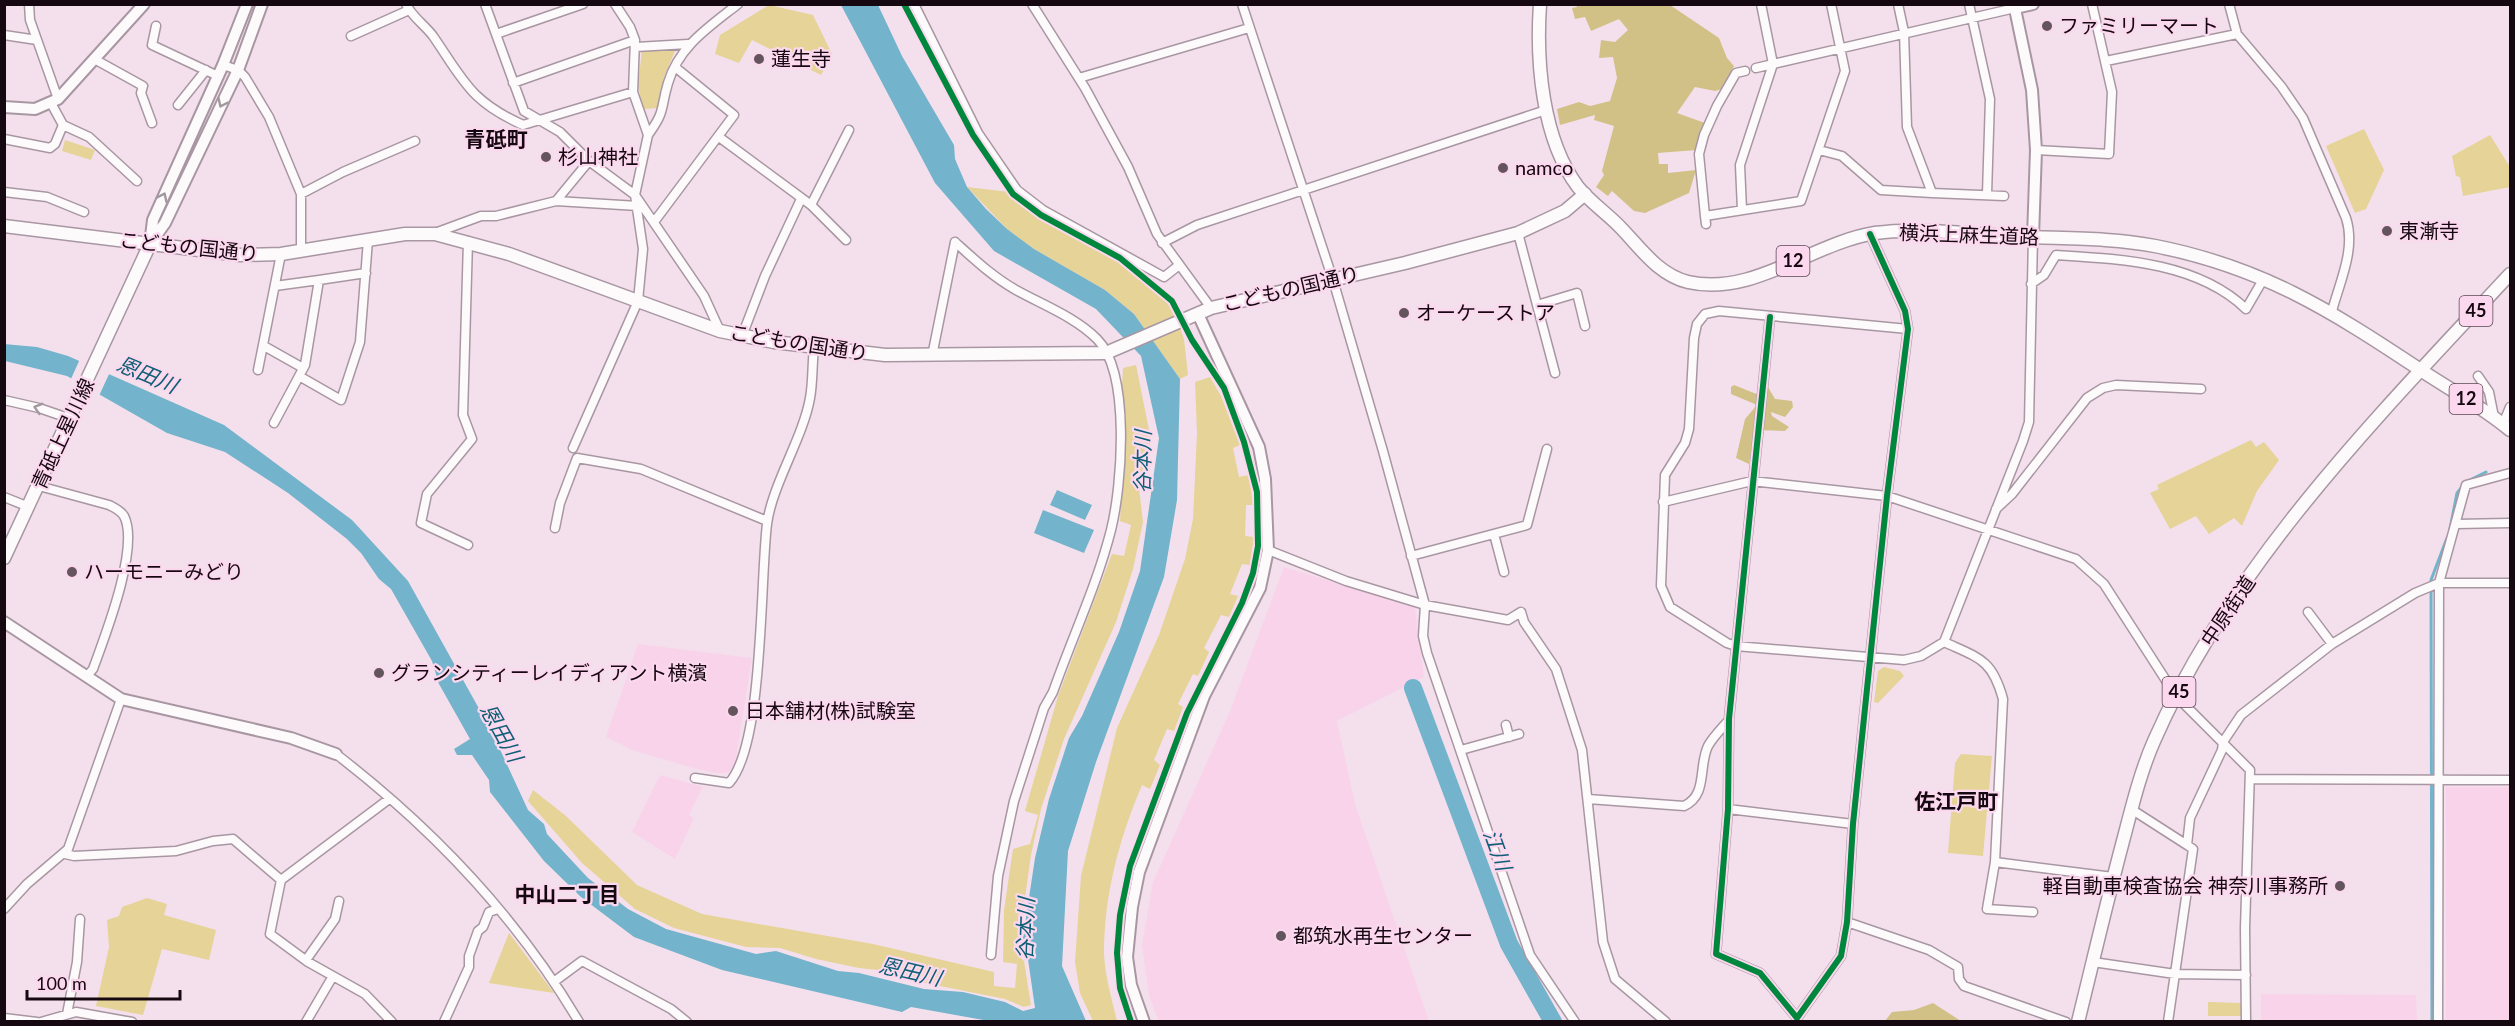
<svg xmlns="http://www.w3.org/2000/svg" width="2515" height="1026" font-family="Lato,'Noto Sans JP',sans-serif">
<rect width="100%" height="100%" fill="#f4e0ec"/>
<path fill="#f8d3ea" d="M1284 567 1415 607 1424 677 1337 721 1355 804 1429 1021 1159 1022 1149 996 1142 945 1153 882 1230 711Z
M638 644 752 658 734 770 727 773H715L693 768 632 750 606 737Z
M660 775 703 787 689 815 694 818 675 859 632 832Z
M2446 787H2510V1021H2446Z
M2261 994 2416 995 2417 1021H2261Z"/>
<path fill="#e5d397" d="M769 5 813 15 832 54 821 75 752 40 739 63 715 54 720 35Z
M672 47 675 51 664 77 659 108 643 109 638 85 642 50Z
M2364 129 2384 170 2366 209 2355 213 2326 146Z
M2490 135 2510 167V187L2463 196 2460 177 2456 176 2452 156Z
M65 140 95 150 91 160 62 151Z
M967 187 1009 192 1040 216 1119 260 1172 307 1184 339 1188 375 1180 379 1134 314 1105 290 1034 249 1007 229Z
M1136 365 1150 435V470L1139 488 1143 522 1133 569 1116 622 1064 739 1041 809 1031 855 1017 954 1024 961 1031 1005 1024 1007 1005 999 920 982 896 972 859 968 816 959 780 948 746 947 674 928 635 909 582 863 528 801 533 790 566 816 637 885 702 914 873 944 994 972V986L1015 988 1017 964 1003 962 1004 910 1013 849 1030 844 1038 815 1025 811 1058 696 1112 554 1124 556 1131 525 1120 521 1126 417 1122 387 1123 368Z
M1210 377 1221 396 1240 445 1233 448 1239 477 1249 475 1253 505H1246L1245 536 1254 537 1250 565 1242 564 1230 594 1238 596 1229 617 1221 615 1204 648 1209 652 1198 676 1193 674 1178 704 1183 707 1174 731 1167 729 1154 760 1160 765 1150 789 1142 785C1119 839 1104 895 1104 954 1105 976 1112 1000 1117 1021H1093L1080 993 1075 962 1081 876 1117 728 1159 635 1185 559 1193 519 1197 433 1195 382Z
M2251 440 2256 447 2264 442 2279 460 2257 491 2242 526 2234 518 2209 534 2196 516 2170 529 2150 493 2159 489 2157 485Z
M1884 667 1900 671 1904 676 1878 703 1874 702 1878 671Z
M1961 754 1992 756 1983 856 1948 853 1955 763Z
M147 898 167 904 164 915 216 930 209 960 162 949 143 1015 96 1006 109 947 107 920 119 916 122 907Z
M509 933 554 993 489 983Z
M2208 1002 2242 1003V1016H2208Z"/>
<path fill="#d2c186" d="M1576 5H1670L1719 38 1727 58 1734 66 1722 89 1715 91 1695 87 1677 113 1705 123 1697 150 1658 153 1659 164H1668V173L1696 170 1689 193 1645 213 1634 211 1612 191 1608 196 1596 187 1604 175 1602 171 1614 126 1594 120 1595 115 1560 125 1557 109 1579 102 1590 106 1610 101 1617 78 1613 57 1599 58 1601 40 1615 42 1628 30 1619 19 1591 31 1585 17 1575 19 1572 8 1577 7Z
M1734 385 1759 395 1765 394 1768 387 1775 399 1792 401 1793 407 1785 417 1771 412 1772 416 1789 427 1785 431 1754 430 1749 464 1736 458 1745 419 1757 405 1731 394V387Z
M1933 1003 1961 1021H1885L1892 1012 1914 1010Z"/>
<path fill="#73b3cc" d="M841 5H878L902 56 954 145 955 159 967 187 986 209 1007 229 1034 249 1105 290 1134 314 1180 379 1177 500 1164 577 1096 762 1068 851 1062 966 1086 1021H989L911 1007 902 1012 722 970 634 937 581 897 544 861 490 792 489 780 472 755H457L454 749 470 739 439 684 432 661 391 589 379 579 361 553 347 539 288 493 225 452 167 433 67 376 5 361 4 344 37 347 68 356 224 425 352 520 408 581 492 732 528 810 544 824 547 834 588 878 628 909 666 929 756 954 776 951 838 971 859 973 924 989 963 992 1005 1002 1023 1011 1035 1008 1027 952 1021 951 1035 858 1049 799 1069 738 1082 716 1119 632 1140 571 1159 438 1141 356 1096 309 994 251 935 183Z
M1057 490 1092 505 1085 520 1050 505Z
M1043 510 1094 530 1084 553 1034 533Z"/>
<path fill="#f4e0ec" d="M80 359 110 372 98 398 70 381Z"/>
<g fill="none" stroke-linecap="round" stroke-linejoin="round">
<path stroke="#73b3cc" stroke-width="3" d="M2466 482 2486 472
M2450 529 2457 493 2462 487
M2432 1022 2431 580 2447 538"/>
<path stroke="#73b3cc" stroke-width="18" d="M1413 688 1509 944 1553 1022"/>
<defs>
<path id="minor" d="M29 4 30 20 58 99
M406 4C412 17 425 25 433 36 464 81 470 101 523 125L633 92
M485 4 524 111 560 132 589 161 635 195 704 296 720 331
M914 4 978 133 1017 190 1043 210 1164 277 1178 266
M1032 4 1085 88 1128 167 1157 234 1211 308
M1242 4 1333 280 1383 451 1425 605 1423 636 1427 653 1530 955 1575 1022
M1969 4 1990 99 1987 194
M2229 4 2237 34 2281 86 2303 118 2346 218C2356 249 2340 281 2332 311
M156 26 152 45 218 76
M496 34 583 4
M4 35 37 40
M351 36 409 10
M636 47 688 44
M96 60 143 86 141 93 152 123
M2106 61 2237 34
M223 65 238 70 245 77 269 117 301 194V251
M1756 68 2015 8
M1079 78 1249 28
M513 83 635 40
M51 103 63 125 89 137 137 181
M178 105 206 70
M648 135C666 110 660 110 668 83 679 46 709 27 738 4
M719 137 811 205 846 240
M4 139 50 148 55 144 63 125
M1819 150 1842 156 1881 190 1932 193 1907 127 1904 32 1898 4
M2036 150 2109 154 2112 92 2092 4
M4 192 47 197 84 212
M1932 193 2004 196
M301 194 343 172 415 141
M556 201 638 206
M811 205 849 130
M1742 210 1740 165 1773 64 1761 4
M1705 216 1699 154 1704 135 1717 106 1736 73 1745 71
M654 222 734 115 675 67
M1706 224 1705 216 1801 201 1845 71 1831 4
M435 233 481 216H496L556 201 589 161
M1518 233 1555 373
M955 242C975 260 993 277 1016 290 1043 305 1075 317 1097 339 1131 373 1122 486 1111 530 1097 585 1072 638 1053 692L1044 708 1014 801 998 876 991 955
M1162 243 1197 225 1546 110
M2031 284 2044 275 2056 255C2120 259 2197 262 2246 309L2264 278
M275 286 319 280
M1537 305 1577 293 1585 326
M1770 317 1729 719 1728 809 1716 954 1760 973 1797 1018 1841 956 1847 922 1853 824 1887 496 1908 329 1905 311 1870 234
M1908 329 1719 311 1705 314 1697 324 1694 338 1689 429 1685 443 1665 475 1661 586 1670 607 1727 643 1736 646 1904 660 1921 656 1944 642 2023 441 2029 422 2033 237
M742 336 765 276 801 199
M264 346 303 368
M932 356 955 242
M258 370 281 254
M299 376 341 400 360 342 368 240
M2478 376 2489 392 2494 417
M4 400 39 408 71 419
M274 423 305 365 319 280 366 273
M2503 424 2510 407
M573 448 638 301 643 249 635 195 648 135 633 92 635 40 630 27 615 4
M39 486 109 505C115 508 120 510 124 516 140 547 105 636 93 669L87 676
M4 497 29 507
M1663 502 1752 481 1887 496 2076 559 2104 584 2176 696 2250 770 2245 928 2246 1022
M1996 509 2012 494 2087 398 2103 388 2116 385 2201 389
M2456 524 2510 523
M555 528 560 503 577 458 641 469 767 521
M1494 534 1504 572
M468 545 421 523 427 494 472 439 463 415 468 241
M1268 550 1346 581 1425 605 1508 620 1521 612 1524 622 1556 669 1582 750 1603 942 1615 979 1666 1022
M1411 556 1527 525 1547 449
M2308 612 2332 644
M1944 642C1979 658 1992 659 2003 699L1995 862 1987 909 2033 912
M1506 725 1509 737
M1461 750 1519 734
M336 754C432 828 517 917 579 1022
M695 778 729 783C764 745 760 579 767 524 772 485 803 438 810 398 813 382 812 365 814 348
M2252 779 2510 780
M389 799 281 880 270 934 308 962 365 994 392 1022
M1588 799 1684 806C1708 795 1698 767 1708 746 1713 737 1722 728 1729 720
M1728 809 1853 824
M2131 809 2187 845
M65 854 74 856 176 851 213 841 233 839 281 880
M1995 862 2113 877
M4 909 27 884 68 849 121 699
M1847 922 1929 950 1958 967 1959 979 1964 986 2066 1022
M306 960 335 919 339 901
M2093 962 2175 974 2246 975
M555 981 582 961 671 1009 687 1022
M67 1014 77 962 80 919
M4 1018 37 1022
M41 1022 76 1012 132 1022
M306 1022 333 976
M444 1022 469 967V956L478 931 483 927 489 912 498 909
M2168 1022 2193 849 2187 845 2190 818 2222 750 2223 742 2241 715 2332 644 2415 593 2439 583H2510
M2438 1022 2439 583 2466 485 2510 473"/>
<path id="tertiary" d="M2014 4 2032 90 2036 150 2033 237
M2015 8 2033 4
M4 107 35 109 58 99 144 4
M150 244 165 223 238 70 262 4
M150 244 153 220 223 65 247 4
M4 622 121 699 291 738 336 754
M1144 1022 1131 985 1127 957 1132 907 1139 872 1204 696 1260 588 1268 550 1265 479 1259 447 1198 314"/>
<path id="secondary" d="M4 226 240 255 281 254 405 234H435L509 254 720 331 774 342 885 355 1106 353 1211 308 1405 263 1518 233 1565 211 1585 194
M4 558 150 244"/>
<path id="primary" d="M1540 4C1536 62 1542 139 1578 187 1591 203 1608 214 1622 229 1641 249 1659 275 1688 282 1753 297 1812 243 1875 233 1918 227 1965 234 2009 236 2057 239 2108 237 2155 246 2262 267 2330 310 2419 369 2449 389 2483 407 2510 430
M2078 1022C2093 961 2107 901 2123 841 2132 807 2140 773 2154 741 2232 563 2379 415 2510 274"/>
</defs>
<use href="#minor" stroke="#a897a2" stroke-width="11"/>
<use href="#tertiary" stroke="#a897a2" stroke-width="14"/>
<use href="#secondary" stroke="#a897a2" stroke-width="15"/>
<use href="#primary" stroke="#a897a2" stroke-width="15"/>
<use href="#minor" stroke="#fdfafc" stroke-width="8"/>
<use href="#tertiary" stroke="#fdfafc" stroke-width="10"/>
<use href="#secondary" stroke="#fdfafc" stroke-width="12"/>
<use href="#primary" stroke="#fdfafc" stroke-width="12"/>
<defs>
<path id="cycleway" d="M904 4 973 135 1013 194 1041 215 1120 258 1172 301 1192 340 1224 388 1244 442 1257 492 1258 546 1253 573 1242 603 1187 713 1130 866 1120 915 1117 953 1120 988 1131 1022
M1770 317 1729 719 1728 809 1716 954 1760 973 1797 1018 1841 956 1847 922 1853 824 1887 496 1908 329 1905 311 1870 234"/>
</defs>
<use href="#cycleway" stroke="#fcd8ee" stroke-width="10"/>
<use href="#cycleway" stroke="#00873e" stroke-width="6"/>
</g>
<defs><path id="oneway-chevron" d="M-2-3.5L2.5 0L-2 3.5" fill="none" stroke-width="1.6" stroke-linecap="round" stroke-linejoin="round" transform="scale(1.5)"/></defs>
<g stroke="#a1999e">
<use href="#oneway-chevron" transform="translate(222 103) rotate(115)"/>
<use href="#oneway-chevron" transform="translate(163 197) rotate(-65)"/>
<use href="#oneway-chevron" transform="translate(38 408) rotate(-163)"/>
</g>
<g fill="#64545e" stroke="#fcd8ee" stroke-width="2">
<circle cx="2047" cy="26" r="6"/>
<circle cx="759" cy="59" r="6"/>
<circle cx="546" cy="157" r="6"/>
<circle cx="1503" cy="168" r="6"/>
<circle cx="2387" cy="231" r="6"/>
<circle cx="1404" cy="313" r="6"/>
<circle cx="72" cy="572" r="6"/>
<circle cx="379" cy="673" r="6"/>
<circle cx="733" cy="711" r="6"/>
<circle cx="2340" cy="886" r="6"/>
<circle cx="1281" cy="936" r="6"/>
</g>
<g text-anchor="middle" stroke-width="4.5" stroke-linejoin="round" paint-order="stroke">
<g fill="#fcd8ee" stroke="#5b4653" stroke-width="1.5">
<rect x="1776.5" y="246" width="33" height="30" rx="4.5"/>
<rect x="2459.5" y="296" width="33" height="30" rx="4.5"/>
<rect x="2449.5" y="384" width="33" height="30" rx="4.5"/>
<rect x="2162.5" y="677" width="33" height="30" rx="4.5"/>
</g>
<g font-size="18" font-weight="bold" fill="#160811">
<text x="1793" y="267">12</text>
<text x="2476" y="317">45</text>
<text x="2466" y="405">12</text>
<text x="2179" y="698">45</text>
</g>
<g font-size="20" fill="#160811" stroke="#fcd8ee" text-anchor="start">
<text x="2059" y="33">ファミリーマート</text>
<text x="771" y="66">蓮生寺</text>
<text x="558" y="164">杉山神社</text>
<text x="1515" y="175">namco</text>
<text x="2399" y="238">東漸寺</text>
<text x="1416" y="320">オーケーストア</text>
<text x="84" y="579">ハーモニーみどり</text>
<text x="391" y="680">グランシティーレイディアント横濱</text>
<text x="745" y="718">日本舗材(株)試験室</text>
<text x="2328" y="893" text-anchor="end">軽自動車検査協会 神奈川事務所</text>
<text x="1293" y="943">都筑水再生センター</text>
</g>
<g font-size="20" fill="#160811" stroke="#fcd8ee">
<text transform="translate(1969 235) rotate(2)" y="7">横浜上麻生道路</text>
<text transform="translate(189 247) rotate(6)" y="7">こどもの国通り</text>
<text transform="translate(1291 289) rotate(-13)" y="7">こどもの国通り</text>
<text transform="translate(799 343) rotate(9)" y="7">こどもの国通り</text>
<text transform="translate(63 434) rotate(-65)" y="7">青砥上星川線</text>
<text transform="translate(2228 611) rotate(-56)" y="7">中原街道</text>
</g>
<g font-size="21" font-weight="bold" fill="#160811" stroke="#fcd8ee">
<text x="496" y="147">青砥町</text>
<text x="1956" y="809">佐江戸町</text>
<text x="567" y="902">中山二丁目</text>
</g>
<g font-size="21" font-style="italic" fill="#0c5f75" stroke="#fcd8ee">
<text transform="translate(147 375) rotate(23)" y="7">恩田川</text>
<text transform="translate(1143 462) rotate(-89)" y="7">谷本川</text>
<text transform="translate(501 733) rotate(61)" y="7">恩田川</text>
<text transform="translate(1497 850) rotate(70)" y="7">江川</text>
<text transform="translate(1026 929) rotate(-88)" y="7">谷本川</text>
<text transform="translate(910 972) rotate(13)" y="7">恩田川</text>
</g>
</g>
<rect width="2515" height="1026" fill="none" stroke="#160811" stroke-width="12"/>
<path d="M27 990v9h153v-9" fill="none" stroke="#160811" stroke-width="3"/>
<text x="36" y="990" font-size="18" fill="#160811" stroke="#fcd8ee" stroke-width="4.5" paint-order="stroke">100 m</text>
</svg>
